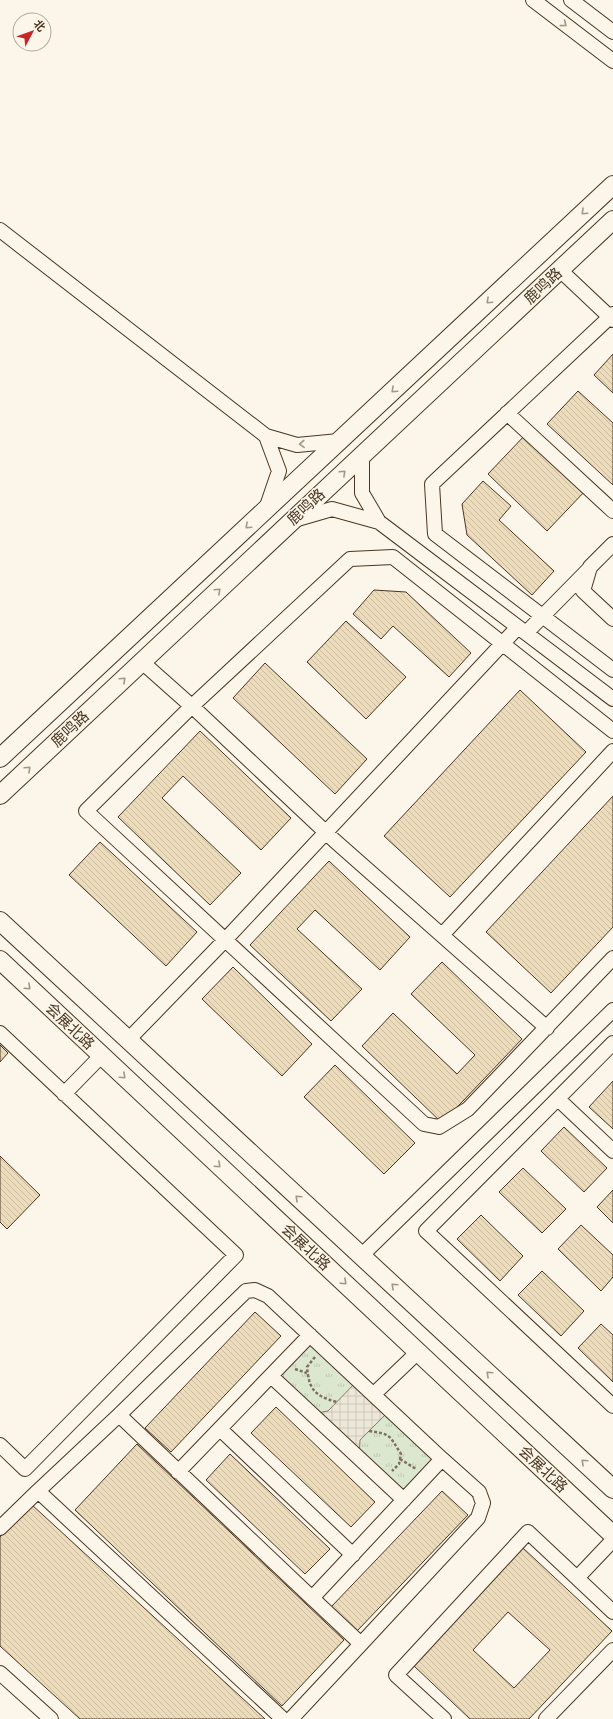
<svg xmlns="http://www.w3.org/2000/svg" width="613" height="1719" font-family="Karla,'Noto Sans SC',sans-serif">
<defs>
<pattern id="grass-tufts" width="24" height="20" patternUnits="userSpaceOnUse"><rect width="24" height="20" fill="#dce7d0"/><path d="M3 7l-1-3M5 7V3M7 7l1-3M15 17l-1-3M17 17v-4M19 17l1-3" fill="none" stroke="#bec7b2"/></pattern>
<pattern id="plaza-grid" width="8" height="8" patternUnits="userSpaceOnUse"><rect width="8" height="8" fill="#ede7d9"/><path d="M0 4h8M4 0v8" fill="none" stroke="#cdc7ba"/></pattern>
<pattern id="building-back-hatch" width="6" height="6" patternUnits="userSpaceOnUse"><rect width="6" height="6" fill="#ecdcbc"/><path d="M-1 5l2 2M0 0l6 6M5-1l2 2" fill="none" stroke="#ccbda1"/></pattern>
</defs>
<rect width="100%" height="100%" fill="#fbf6e9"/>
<path fill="url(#grass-tufts)" stroke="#887966" d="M310 1335 442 1459 404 1500 271 1376Z"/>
<path fill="url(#plaza-grid)" stroke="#887966" d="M358 1380 390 1410 360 1440 359 1459 312 1414 328 1411Z"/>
<path fill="url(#building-back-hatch)" stroke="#4a3520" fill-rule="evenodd" d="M613 354V393L594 375Z
M578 391 613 423V485L547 424Z
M527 433 586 490 547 531 488 474Z
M483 481 511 506 499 520 554 571 532 595 467 535 462 504Z
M374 590 406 592 471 653 449 677 393 626 381 639 353 614Z
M346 621 406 677 366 719 307 662Z
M265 663 367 759 335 794 233 698Z
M520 690 586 752 450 897 384 836Z
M200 731 291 818 261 850 183 776 162 798 241 873 210 905 118 817Z
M613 796V927L551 993 486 932Z
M100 842 197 932 166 966 69 875Z
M329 861 410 937 380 970 315 910 297 929 362 989 331 1021 250 945Z
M442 962 522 1039 442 1123 362 1046 393 1013 457 1074 475 1055 411 994Z
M233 967 312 1044 282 1076 202 999Z
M0 1045 8 1053 0 1062Z
M335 1065 415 1143 384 1174 304 1097Z
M613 1081V1129L589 1107Z
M564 1127 607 1168 584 1192 541 1151Z
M0 1156 40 1195 7 1229 0 1222Z
M523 1168 566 1209 542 1233 499 1192Z
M613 1190V1223L597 1207Z
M481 1215 523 1256 500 1281 457 1239Z
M581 1225 613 1255V1277L601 1291 558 1249Z
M542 1271 584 1311 561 1336 518 1295Z
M255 1312 281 1336 171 1452 145 1428Z
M601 1324 613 1335V1382L578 1348Z
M276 1407 375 1502 351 1527 251 1433Z
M137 1444 344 1640 282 1706 75 1510Z
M230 1454 330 1549 305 1574 206 1480Z
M442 1491 468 1515 357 1631 331 1607Z
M31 1504 265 1719H80L0 1646V1537Z
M523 1548 612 1631 529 1719H470L413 1665ZM508 1612 550 1650 514 1688 473 1650Z"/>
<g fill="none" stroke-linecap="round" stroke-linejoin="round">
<defs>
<path id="minor" d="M533 0 613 61
M571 0 613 32
M0 230 266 436 297 445 339 441
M560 270 613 320
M613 314 432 484 435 534 613 670
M507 413 613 511
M266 436 279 471 266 509
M362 455V493L379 522
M294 520 332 509 379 522 613 699
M613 544 590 567 583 591 613 619
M526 633 589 569
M142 662 196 710 335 841 547 1028
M613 731 393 557 350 559 192 706 86 811 424 1124 439 1127 468 1109 613 958
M442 935 613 751
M0 1033 236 1255 25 1469 0 1445
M128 1040 225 940 518 627
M613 1043 426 1231 613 1406
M64 1094 102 1055
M558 1099 613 1151
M361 1256 613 1010
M271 1376 404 1500
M374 1394 418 1352
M119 1415 312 1598
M220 1429 353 1555
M178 1472 310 1335
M0 1528 38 1491
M577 1578 613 1612
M361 1644 478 1518 483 1503 479 1492 442 1459
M0 1673 51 1719
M283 1719 38 1491 119 1415 246 1291 255 1290 268 1296 442 1459 312 1598 361 1644 291 1719
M444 1719 396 1675 528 1532 577 1578 613 1540
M546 1719 613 1650"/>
<path id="major" d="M0 758 613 185
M0 795 613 220
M0 921 613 1489
M0 960 613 1535"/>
</defs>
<use href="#minor" stroke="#4a3520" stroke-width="16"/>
<use href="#major" stroke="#4a3520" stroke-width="20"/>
<path stroke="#7f6f5c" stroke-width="2.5" stroke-dasharray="3 2" stroke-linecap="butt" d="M315 1357 307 1367C309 1389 314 1396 337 1402
M295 1369 307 1373
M369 1431C391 1434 389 1435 401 1454L399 1464 392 1471
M400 1459 416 1469"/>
<use href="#minor" stroke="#fbf6e9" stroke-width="14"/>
<use href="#major" stroke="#fbf6e9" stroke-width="18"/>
</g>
<defs><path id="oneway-chevron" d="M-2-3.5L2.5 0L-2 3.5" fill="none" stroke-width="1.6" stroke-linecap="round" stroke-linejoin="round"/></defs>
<g stroke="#a29684">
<use href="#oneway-chevron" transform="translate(564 24) rotate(37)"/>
<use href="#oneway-chevron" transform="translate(584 212) rotate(137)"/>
<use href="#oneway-chevron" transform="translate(489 301) rotate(137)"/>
<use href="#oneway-chevron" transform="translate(394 390) rotate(137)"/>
<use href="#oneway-chevron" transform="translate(302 444) rotate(178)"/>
<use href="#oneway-chevron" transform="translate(343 473) rotate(-43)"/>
<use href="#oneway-chevron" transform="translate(248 526) rotate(137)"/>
<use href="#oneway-chevron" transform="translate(218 591) rotate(-43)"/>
<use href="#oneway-chevron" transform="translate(123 680) rotate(-43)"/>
<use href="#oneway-chevron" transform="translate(28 769) rotate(-43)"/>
<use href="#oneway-chevron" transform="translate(28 987) rotate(43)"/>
<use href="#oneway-chevron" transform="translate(123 1076) rotate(43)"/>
<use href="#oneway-chevron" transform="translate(218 1165) rotate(43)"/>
<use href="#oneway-chevron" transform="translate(298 1198) rotate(-137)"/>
<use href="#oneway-chevron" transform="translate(344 1282) rotate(43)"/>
<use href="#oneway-chevron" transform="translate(394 1286) rotate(-137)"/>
<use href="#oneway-chevron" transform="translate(489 1374) rotate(-137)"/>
<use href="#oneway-chevron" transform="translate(584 1462) rotate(-137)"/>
</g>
<g text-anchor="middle" stroke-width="3" stroke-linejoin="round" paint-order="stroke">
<g font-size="15" fill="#4a3520" stroke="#fbf6e9">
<text transform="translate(543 286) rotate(-43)" y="5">鹿鸣路</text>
<text transform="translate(306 507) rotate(-43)" y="5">鹿鸣路</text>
<text transform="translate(70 729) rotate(-43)" y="5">鹿鸣路</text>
<text transform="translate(70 1026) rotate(43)" y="5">会展北路</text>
<text transform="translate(306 1247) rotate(43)" y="5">会展北路</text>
<text transform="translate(543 1469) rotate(43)" y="5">会展北路</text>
</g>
</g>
<g transform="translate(32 32) rotate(49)"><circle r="19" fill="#fbf6e9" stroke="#b4a999"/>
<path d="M0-3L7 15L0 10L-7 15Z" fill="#c62828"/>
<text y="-6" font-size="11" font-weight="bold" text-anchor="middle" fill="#4a3520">北</text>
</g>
</svg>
